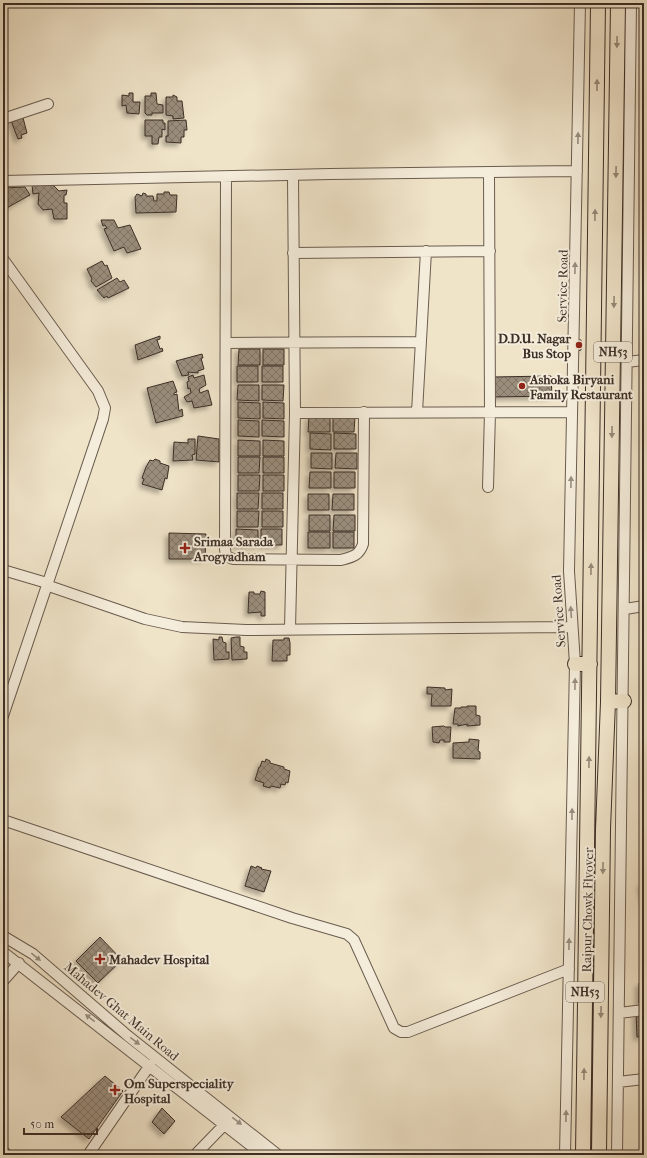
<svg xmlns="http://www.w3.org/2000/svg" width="647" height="1158" font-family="'IM FELL French Canon',serif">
<defs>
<pattern id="building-cross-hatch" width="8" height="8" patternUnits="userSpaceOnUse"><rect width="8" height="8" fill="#9a8d7b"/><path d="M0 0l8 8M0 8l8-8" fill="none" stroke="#7f7465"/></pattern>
<filter id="shadow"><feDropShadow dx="-3.5" dy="3.5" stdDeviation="2" flood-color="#0004"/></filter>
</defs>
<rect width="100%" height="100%" fill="#efe3c8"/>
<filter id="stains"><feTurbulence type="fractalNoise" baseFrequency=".005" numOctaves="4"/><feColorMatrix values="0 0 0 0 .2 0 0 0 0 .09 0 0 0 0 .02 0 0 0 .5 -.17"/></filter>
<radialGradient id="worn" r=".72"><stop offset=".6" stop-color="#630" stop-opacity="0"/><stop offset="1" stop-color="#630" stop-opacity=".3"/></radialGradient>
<path fill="url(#building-cross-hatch)" stroke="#3d2f27" filter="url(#shadow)" d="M129 93H133V102H140L139 114 127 113 126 105 122 106V95L129 96Z
M151 93H156L157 104 163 105V113H152V115H147L145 113V96H151Z
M173 95 177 97V101H182L184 118 173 119V116L166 115V97H173Z
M22 114 27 133 21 135 22 138 18 139 10 118Z
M145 120H163V123H165V130L162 129V137H159L158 144H152V136H145Z
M186 120 187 130H184V137H181V143L166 142V136H168V121Z
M32 185H53L59 191 67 190 66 195H64V203H67V219H54L52 209 43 210 38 204 39 193 33 194Z
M25 187 30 195 3 210 4 188Z
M164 192H169L170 195H177L176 212 136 213 135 197 137 194 142 196 143 193 146 194V196H153L154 201H157V194H164Z
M101 220H114L118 228 130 225 141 249 127 253 124 247 114 251 104 229 107 228 105 225 103 226Z
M102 261 105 266 107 265 112 278 96 287 91 281 92 279 87 269Z
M117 278 120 282 124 280 129 288 108 298 107 296 104 298 97 290Z
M160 336V339L157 340 160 349 162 348 163 351 138 360 135 345Z
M576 340H581V350L576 351Z
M239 349H260V365H238Z
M263 349H284V365H263Z
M202 354 203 358H201L204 369 198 371V373L188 372 189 375 182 376 176 361Z
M237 366H258V382H237Z
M262 366H283V382H262Z
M193 375 194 378 204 375 206 385 199 389 200 393 208 390 212 405 194 408 192 401 187 402 184 397 191 393 190 388 188 389 187 382 189 381 188 377Z
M551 376 552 396 492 397V377Z
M173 381 177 392 174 393V395L177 394 179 411 182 409 183 416 156 423 147 388Z
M238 385H259V401L237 400Z
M262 385H284L283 401 262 400Z
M238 402 260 403V419L238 418Z
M263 402 284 403V419L263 418Z
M309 416 330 417V432H308Z
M333 416 355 417 354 432H333Z
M238 420 259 421V437L238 436Z
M262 420 284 421V437L262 436Z
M310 433 331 434V450L310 449Z
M334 433 356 434V449H334Z
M198 436 219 439V462L196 460Z
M188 439H195V454L192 455 193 460 173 461 174 442 188 443Z
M238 440 260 441V456H238Z
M263 440 284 441V456H263Z
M311 453H332V469L311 468Z
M336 453H357V469L335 468Z
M238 457H260L259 473H238Z
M263 457H284V473H263Z
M155 459 160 461V463L169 466 167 479 165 478 162 490 142 484 144 479 142 478 146 467 150 460 153 461Z
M310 472H331V488H309Z
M334 472H355V488H334Z
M238 475H260L259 491H238Z
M263 475H284V491H263Z
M237 493H259L258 509H237Z
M262 493H283V509H262Z
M308 494H329V510H308Z
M333 494H354V510H332Z
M237 511H259L258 527H237Z
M262 511H283V527H262Z
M309 515H330V531H309Z
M334 515H355V531H333Z
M236 529 258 530V545H236Z
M261 529H282V545H261Z
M308 532H330V548H308Z
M333 532H354V548H333Z
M169 533 206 534 205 559H169Z
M261 591 265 592V616H261V612L248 613 249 592H254V594H260Z
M219 637H222L223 642 226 643V652H229V659L214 660 213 639 219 640Z
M236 637H240V646L244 647V652H247V659L232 660 231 638Z
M284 638H289L290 643V655H287V661H272L273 640H284Z
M427 687 445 688V690L452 689 451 706H431L432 694H427Z
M467 706H476V715L480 716V725L467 726V724L458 726V724H453L455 708H461V707H467Z
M444 726 445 727H451L450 742H444V740H440L439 743 433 742 432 727Z
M469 739 479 740 478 751 480 752V759L453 758V743L469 742Z
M266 759 270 761V763L284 767V769L290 771 288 783 286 782 285 785 281 784 280 788 271 786 270 788 263 786 264 783 255 780 259 767H260L262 761 265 762Z
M251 866 256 868 257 866 262 868 261 869 271 871 264 892 245 886Z
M644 883V901L641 884Z
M100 937 122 960 98 983 76 961Z
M639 983H644V1003H639Z
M644 1012V1036L637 1037 636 1013Z
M105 1076 123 1091 89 1139 61 1117Z
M162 1108 175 1121 164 1134 152 1122Z"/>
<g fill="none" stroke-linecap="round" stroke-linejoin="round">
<defs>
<path id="minor" d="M3 119 48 104
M226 177 225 549 226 556 233 559 341 560C352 557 359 556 363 544L364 412
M3 181 330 174 577 171
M293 253 490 251
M3 259 98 391 105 408 103 419 3 716
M226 343 421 342
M627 362 644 360
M417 412 426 251
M295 413 572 412
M488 487 490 412 489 173
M3 570 47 583
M46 585 145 619 182 627 246 630 572 627
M625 609 644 606
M290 629 295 413 293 176
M3 820 292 918 347 934 354 940 394 1028 401 1032H408L569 969
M3 936 33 954 128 1036 278 1155
M3 952 263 1155
M3 981 19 963
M619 1013 644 1010
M618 1082 644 1079
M3 1151 7 1155
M88 1155 150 1065
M195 1155 225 1124
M565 1155 575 664 569 571 580 3
M617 1155 631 3"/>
<path id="highway" d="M575 664H590
M608 702 624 701
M583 1155 598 3
M599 1155 603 829 608 702 618 3"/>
</defs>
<use href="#minor" stroke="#6a5c4f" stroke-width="12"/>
<use href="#highway" stroke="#3d2f27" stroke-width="16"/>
<use href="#minor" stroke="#f5eddb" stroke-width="10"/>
<use href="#highway" stroke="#efe3c8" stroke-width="14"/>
</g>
<defs><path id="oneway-solid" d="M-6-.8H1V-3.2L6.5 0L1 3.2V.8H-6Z"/></defs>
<g fill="#968978">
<use href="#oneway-solid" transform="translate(617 42) rotate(91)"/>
<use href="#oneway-solid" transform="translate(597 85) rotate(-89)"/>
<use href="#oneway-solid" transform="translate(616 172) rotate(91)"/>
<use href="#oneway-solid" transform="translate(595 215) rotate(-89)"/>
<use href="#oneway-solid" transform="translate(614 302) rotate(91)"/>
<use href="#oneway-solid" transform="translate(612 432) rotate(91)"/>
<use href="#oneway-solid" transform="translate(591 569) rotate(-89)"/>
<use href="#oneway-solid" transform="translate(589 762) rotate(-89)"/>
<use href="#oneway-solid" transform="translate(603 868) rotate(91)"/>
<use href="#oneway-solid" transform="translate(601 1012) rotate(91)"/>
<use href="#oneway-solid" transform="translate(584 1074) rotate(-89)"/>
</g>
<g fill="#998e81">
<use href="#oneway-solid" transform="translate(578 138) rotate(-89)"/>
<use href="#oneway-solid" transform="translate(575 268) rotate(-89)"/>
<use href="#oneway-solid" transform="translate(571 482) rotate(-89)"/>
<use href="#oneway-solid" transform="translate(571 612) rotate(-94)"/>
<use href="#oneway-solid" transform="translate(575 684) rotate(-89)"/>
<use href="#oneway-solid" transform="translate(572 814) rotate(-89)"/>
<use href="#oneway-solid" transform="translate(569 944) rotate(-89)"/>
<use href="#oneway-solid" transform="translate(36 957) rotate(39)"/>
<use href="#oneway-solid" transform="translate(90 1018) rotate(-142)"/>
<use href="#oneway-solid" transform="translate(135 1041) rotate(38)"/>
<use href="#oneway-solid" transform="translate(566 1116) rotate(-89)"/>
<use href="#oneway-solid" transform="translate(237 1121) rotate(38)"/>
</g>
<g fill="#8f2418" stroke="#f5eddb" stroke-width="1.5">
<circle cx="579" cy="345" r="4"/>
<circle cx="522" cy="386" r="4"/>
<path d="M183 542h4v4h4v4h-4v4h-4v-4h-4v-4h4z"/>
<path d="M98 953h4v4h4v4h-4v4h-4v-4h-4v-4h4z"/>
<path d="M113 1084h4v4h4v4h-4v4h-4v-4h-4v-4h4z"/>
</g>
<g text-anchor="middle" stroke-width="4" stroke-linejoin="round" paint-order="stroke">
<g fill="#f5eddb" stroke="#74685d" stroke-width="1">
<rect x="594" y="342" width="38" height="20" rx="3"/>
<rect x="566" y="982" width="38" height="20" rx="3"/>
</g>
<g font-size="12" font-weight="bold" fill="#3d2f27">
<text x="613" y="356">NH53</text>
<text x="585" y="996">NH53</text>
</g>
<g font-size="13" fill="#3d2f27" stroke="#f5eddb">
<text transform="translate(562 286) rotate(-89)" y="5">Service Road</text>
<text transform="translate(558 611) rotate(-94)" y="5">Service Road</text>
<text transform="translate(587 910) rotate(-89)" y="5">Raipur Chowk Flyover</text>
<text transform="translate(122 1011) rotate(40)" y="5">Mahadev Ghat Main Road</text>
</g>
<g font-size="13" font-weight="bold" fill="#3d2f27" stroke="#f5eddb" text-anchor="start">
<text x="571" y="343" text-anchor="end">D.D.U. Nagar<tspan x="571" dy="15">Bus Stop</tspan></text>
<text x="530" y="384">Ashoka Biryani<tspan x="530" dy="15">Family Restaurant</tspan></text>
<text x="194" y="546">Srimaa Sarada<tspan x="194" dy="15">Arogyadham</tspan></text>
<text x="109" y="964">Mahadev Hospital</text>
<text x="124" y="1088">Om Superspeciality<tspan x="124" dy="15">Hospital</tspan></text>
</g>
</g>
<rect width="647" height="1158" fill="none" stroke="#efe3c8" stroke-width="16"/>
<rect x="4" y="4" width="639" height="1150" fill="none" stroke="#3d2f27" stroke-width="2"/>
<rect x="8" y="8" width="631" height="1142" fill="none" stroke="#3d2f27"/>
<path d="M24 1128v6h73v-6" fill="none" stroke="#3d2f27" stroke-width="2"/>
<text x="30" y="1128" font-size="12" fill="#3d2f27" stroke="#f5eddb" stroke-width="3" paint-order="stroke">50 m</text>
<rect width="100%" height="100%" filter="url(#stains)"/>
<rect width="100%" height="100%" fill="url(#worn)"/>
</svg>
